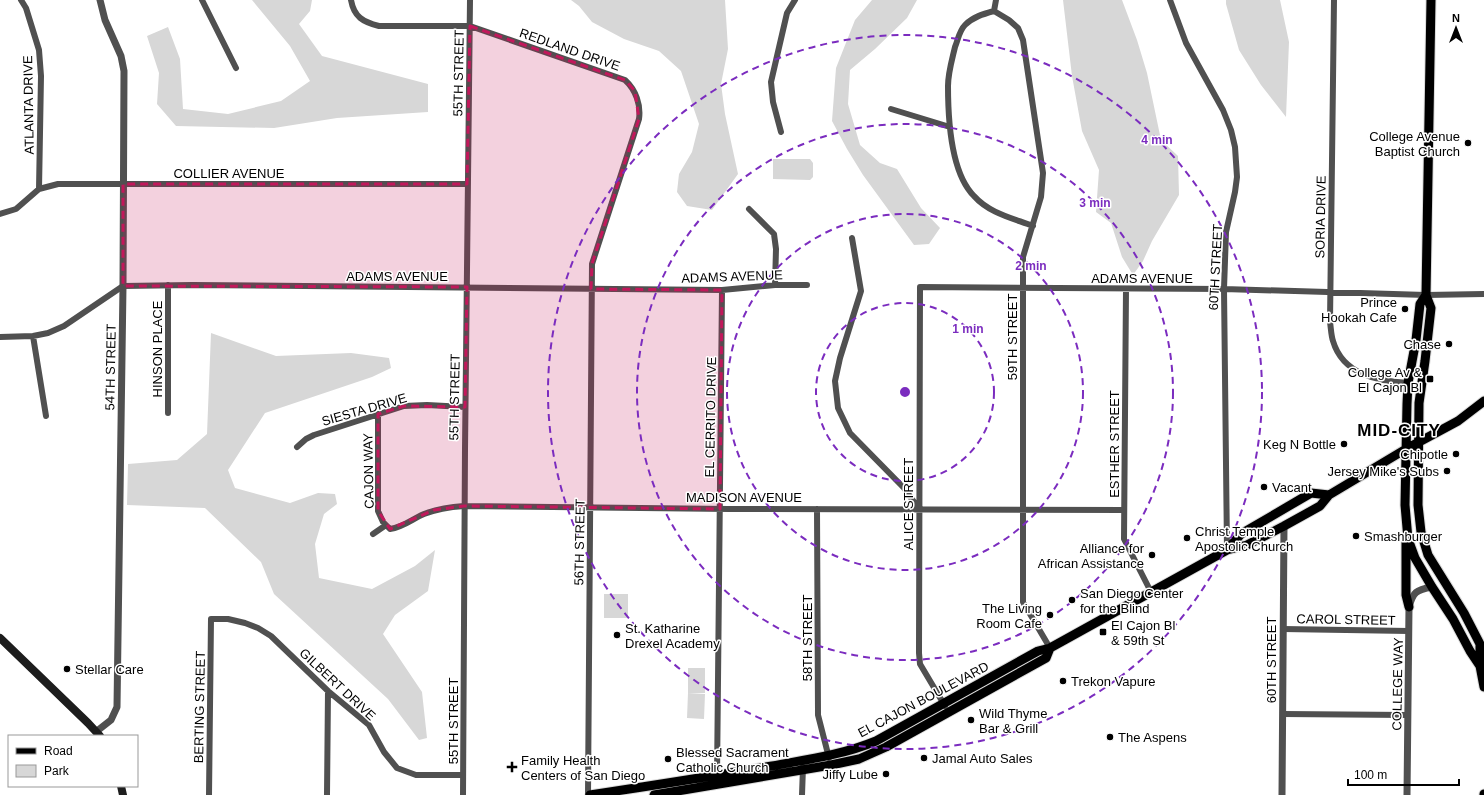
<svg xmlns="http://www.w3.org/2000/svg" width="1484" height="795" font-family="Arial,sans-serif">
<rect width="100%" height="100%" fill="#fff"/>
<path fill="#d7d7d7" d="M252 0H312L310 11 299 24 322 56 428 84V112L337 118 274 128 176 126 157 104 159 73 147 36 168 27 180 59 183 109 228 114 281 101 310 81 290 46Z
M571 0H725L728 49 721 84 725 114 738 174 712 210 687 206 677 192 679 174 692 152 699 124 681 71 659 51 624 39 592 22 579 6Z
M872 0H917L907 18 875 49 850 70 848 104 860 145 880 163 897 169 921 208 940 228 929 244 914 245 863 175 847 149 832 121 836 68 855 20Z
M1063 0H1122L1137 40 1147 73 1161 140 1178 156 1179 195 1152 241 1143 261 1133 275 1122 257 1111 223 1096 212 1099 170 1082 131 1072 76Z
M1226 0H1280L1289 42 1286 117 1261 85 1239 50 1226 4Z
M773 159H810L813 163V177L810 180 773 179Z
M211 333 276 356 351 353 389 358 391 368 372 377 265 413 228 470 235 488 290 503 318 493 335 494 337 504 324 514 315 544 319 578 372 589 415 566 435 550 428 591 395 615 383 634 422 692 427 738 419 740 388 699 274 594 261 562 205 508 127 505 128 464 177 460 207 434Z
M604 594H628V618H604Z
M688 668H705V693H688Z
M688 693 705 694 704 719 687 718Z"/>
<g fill="none" stroke-linecap="round" stroke-linejoin="round">
<defs>
<path id="primary" d="M1431 0 1426 295 1431 308 1425 361 1419 403 1418 505 1421 532 1428 555 1464 613 1480 644V666L1484 687
M1426 295 1420 304 1416 340 1408 383 1407 404 1405 505 1408 539 1415 558 1432 587 1453 619 1470 651 1480 666
M1406 542V595L1409 607
M1227 550 1241 534 1311 493 1329 495
M590 795C649 786 707 777 766 767 803 760 840 756 876 741L1038 651 1050 648 1227 550 1247 545 1284 526 1320 506 1329 495 1406 449 1458 421 1484 401
M654 795 831 765 859 759 886 747 1046 658 1050 648
M1484 795V794"/>
</defs>
<use href="#primary" stroke="#dbdbdb" stroke-width="11"/>
<path stroke="#505050" stroke-width="6" d="M21 0 26 8 39 50 41 76 39 189
M202 0 236 68
M351 0C354 17 363 22 379 26H470L625 80C636 90 641 105 639 119L592 264 588 795
M1170 0 1186 43 1223 110 1231 130 1235 147 1237 177 1235 192 1226 232 1224 289 1227 550
M1334 0 1330 322C1331 328 1331 335 1333 341 1343 375 1378 381 1408 383
M994 11 1009 20 1018 28 1023 40 1043 173 1041 197 1023 257V602L1050 648
M994 11C983 14 973 17 965 25 959 31 958 40 955 47 952 60 948 73 948 86 948 118 951 173 974 196 989 213 1012 218 1033 226
M994 11 996 0
M891 109 950 127
M781 132 773 102 771 82 787 13 795 0
M749 209 774 234 776 249 775 285
M0 214 16 209 39 189 58 184H467
M852 238 861 291 840 358 835 381 838 408 850 433 904 488 919 509
M1126 289 1124 539 1151 592
M33 336 46 416
M0 337 33 336 48 333 64 326 123 286 192 285 722 290 775 285H807
M168 413V285
M378 414V511L383 522 386 525
M297 447 306 439 314 435 404 406 427 405 465 407
M817 509 818 715 829 758
M373 534 386 525 390 529C404 527 412 519 424 514 437 509 450 507 464 506L729 509 1124 510
M1283 629 1409 631
M945 706 920 664 919 653 920 287 1224 289 1426 295 1484 294
M1283 714 1408 715
M717 778 722 290
M209 795 211 619H228L245 623 258 628 271 636 328 691 369 725 384 752 397 768 416 775H463
M327 795 328 691
M463 795 465 449 470 0
M802 795 803 767"/>
<path stroke="#505050" stroke-width="7" d="M97 731 111 720 117 707 123 286 124 71 121 56 105 20 100 0
M1282 795 1284 526
M1407 795 1409 607C1413 592 1416 590 1432 587"/>
<path stroke="#1d1d1d" stroke-width="8" d="M0 638 88 723 100 736
M121 786 123 795"/>
<use href="#primary" stroke="#000" stroke-width="9"/>
</g>
<path fill="#c2185b" fill-opacity="0.2" stroke="#c2185b" stroke-width="3" stroke-dasharray="8 5" stroke-linejoin="round" d="M470 26 625 80 635 91 639 119 592 264 591 289 722 290 720 509 464 506 434 510 390 529 378 511V414L404 406 465 407 467 287 123 286V184H467Z"/>
<g fill="none" stroke="#7b2cbf" stroke-width="2" stroke-dasharray="7 5">
<circle cx="905" cy="392" r="89"/>
<circle cx="905" cy="392" r="178"/>
<circle cx="905" cy="392" r="268"/>
<circle cx="905" cy="392" r="357"/>
</g>
<g fill="#000" stroke="#fff" stroke-width="1.5">
<circle cx="1468" cy="143" r="4"/>
<circle cx="1405" cy="309" r="4"/>
<circle cx="1449" cy="344" r="4"/>
<rect x="1426" y="375" width="8" height="8" rx="2"/>
<circle cx="1344" cy="444" r="4"/>
<circle cx="1456" cy="454" r="4"/>
<circle cx="1447" cy="471" r="4"/>
<circle cx="1264" cy="487" r="4"/>
<circle cx="1356" cy="536" r="4"/>
<circle cx="1187" cy="538" r="4"/>
<circle cx="1152" cy="555" r="4"/>
<circle cx="1072" cy="600" r="4"/>
<circle cx="1050" cy="615" r="4"/>
<rect x="1099" y="628" width="8" height="8" rx="2"/>
<circle cx="617" cy="635" r="4"/>
<circle cx="67" cy="669" r="4"/>
<circle cx="1063" cy="681" r="4"/>
<circle cx="971" cy="720" r="4"/>
<circle cx="1110" cy="737" r="4"/>
<circle cx="924" cy="758" r="4"/>
<circle cx="668" cy="759" r="4"/>
<path d="M510 761h4v4h4v4h-4v4h-4v-4h-4v-4h4z"/>
<circle cx="886" cy="774" r="4"/>
</g>
<g text-anchor="middle" stroke-width="3" stroke-linejoin="round" paint-order="stroke">
<g font-size="13" fill="#000" stroke="#fff">
<text transform="translate(570 49) rotate(19)" y="5">REDLAND DRIVE</text>
<text transform="translate(458 73) rotate(-89)" y="5">55TH STREET</text>
<text transform="translate(28 105) rotate(-91)" y="5">ATLANTA DRIVE</text>
<text x="229" y="178">COLLIER AVENUE</text>
<text transform="translate(1320 217) rotate(-89)" y="5">SORIA DRIVE</text>
<text transform="translate(1215 267) rotate(-87)" y="5">60TH STREET</text>
<text x="397" y="281">ADAMS AVENUE</text>
<text transform="translate(732 276) rotate(-2)" y="5">ADAMS AVENUE</text>
<text x="1142" y="283">ADAMS AVENUE</text>
<text transform="translate(1012 337) rotate(-90)" y="5">59TH STREET</text>
<text transform="translate(157 349) rotate(-90)" y="5">HINSON PLACE</text>
<text transform="translate(110 367) rotate(-89)" y="5">54TH STREET</text>
<text transform="translate(454 397) rotate(-89)" y="5">55TH STREET</text>
<text transform="translate(364 409) rotate(-16)" y="5">SIESTA DRIVE</text>
<text transform="translate(710 417) rotate(-89)" y="5">EL CERRITO DRIVE</text>
<text transform="translate(1114 444) rotate(-90)" y="5">ESTHER STREET</text>
<text transform="translate(368 471) rotate(-91)" y="5">CAJON WAY</text>
<text x="744" y="502">MADISON AVENUE</text>
<text transform="translate(908 504) rotate(-90)" y="5">ALICE STREET</text>
<text transform="translate(579 542) rotate(-89)" y="5">56TH STREET</text>
<text transform="translate(1346 619) rotate(1)" y="5">CAROL STREET</text>
<text transform="translate(807 638) rotate(-90)" y="5">58TH STREET</text>
<text transform="translate(1271 660) rotate(-90)" y="5">60TH STREET</text>
<text transform="translate(338 684) rotate(43)" y="5">GILBERT DRIVE</text>
<text transform="translate(1397 684) rotate(-89)" y="5">COLLEGE WAY</text>
<text transform="translate(923 699) rotate(-28)" y="5">EL CAJON BOULEVARD</text>
<text transform="translate(199 707) rotate(-89)" y="5">BERTING STREET</text>
<text transform="translate(453 721) rotate(-90)" y="5">55TH STREET</text>
</g>
<g font-size="13" fill="#000" stroke="#fff" text-anchor="start">
<text x="1460" y="141" text-anchor="end">College Avenue<tspan x="1460" dy="15">Baptist Church</tspan></text>
<text x="1397" y="307" text-anchor="end">Prince<tspan x="1397" dy="15">Hookah Cafe</tspan></text>
<text x="1441" y="349" text-anchor="end">Chase</text>
<text x="1422" y="377" text-anchor="end">College Av &amp;<tspan x="1422" dy="15">El Cajon Bl</tspan></text>
<text x="1336" y="449" text-anchor="end">Keg N Bottle</text>
<text x="1448" y="459" text-anchor="end">Chipotle</text>
<text x="1439" y="476" text-anchor="end">Jersey Mike's Subs</text>
<text x="1272" y="492">Vacant</text>
<text x="1195" y="536">Christ Temple<tspan x="1195" dy="15">Apostolic Church</tspan></text>
<text x="1364" y="541">Smashburger</text>
<text x="1144" y="553" text-anchor="end">Alliance for<tspan x="1144" dy="15">African Assistance</tspan></text>
<text x="1080" y="598">San Diego Center<tspan x="1080" dy="15">for the Blind</tspan></text>
<text x="1042" y="613" text-anchor="end">The Living<tspan x="1042" dy="15">Room Cafe</tspan></text>
<text x="1111" y="630">El Cajon Bl<tspan x="1111" dy="15">&amp; 59th St</tspan></text>
<text x="625" y="633">St. Katharine<tspan x="625" dy="15">Drexel Academy</tspan></text>
<text x="75" y="674">Stellar Care</text>
<text x="1071" y="686">Trekon Vapure</text>
<text x="979" y="718">Wild Thyme<tspan x="979" dy="15">Bar &amp; Grill</tspan></text>
<text x="1118" y="742">The Aspens</text>
<text x="676" y="757">Blessed Sacrament<tspan x="676" dy="15">Catholic Church</tspan></text>
<text x="932" y="763">Jamal Auto Sales</text>
<text x="521" y="765">Family Health<tspan x="521" dy="15">Centers of San Diego</tspan></text>
<text x="878" y="779" text-anchor="end">Jiffy Lube</text>
</g>
<g font-size="17" font-weight="bold" letter-spacing="1" fill="#000" stroke="#fff">
<text x="1399" y="436">MID-CITY</text>
</g>
</g>
<circle cx="905" cy="392" r="6" fill="#7b2cbf" stroke="#fff" stroke-width="2"/>
<g font-size="12" text-anchor="middle" font-weight="bold" fill="#7b2cbf" stroke="#fff" stroke-width="3" stroke-linejoin="round" paint-order="stroke">
<text x="1157" y="144">4 min</text>
<text x="1095" y="207">3 min</text>
<text x="1031" y="270">2 min</text>
<text x="968" y="333">1 min</text>
</g>
<rect x="8" y="735" width="130" height="52" fill="#ffffff" stroke="#999999"/>
<rect x="16" y="748" width="20" height="6" fill="#000000" stroke="#999999"/>
<text x="44" y="755" font-size="12" fill="#000000">Road</text>
<rect x="16" y="765" width="20" height="12" fill="#d7d7d7" stroke="#999999"/>
<text x="44" y="775" font-size="12" fill="#000000">Park</text>
<g transform="translate(1456 28)" stroke="#ffffff" stroke-width="3" paint-order="stroke">
<path d="M0-3L7 15L0 10L-7 15Z" fill="#000000"/>
<text y="-6" font-size="11" font-weight="bold" text-anchor="middle" fill="#000000">N</text>
</g>
<path d="M1348 779v6h111v-6" fill="none" stroke="#000000" stroke-width="2"/>
<text x="1354" y="779" font-size="12" fill="#000000" stroke="#ffffff" stroke-width="3" paint-order="stroke">100 m</text>
</svg>
